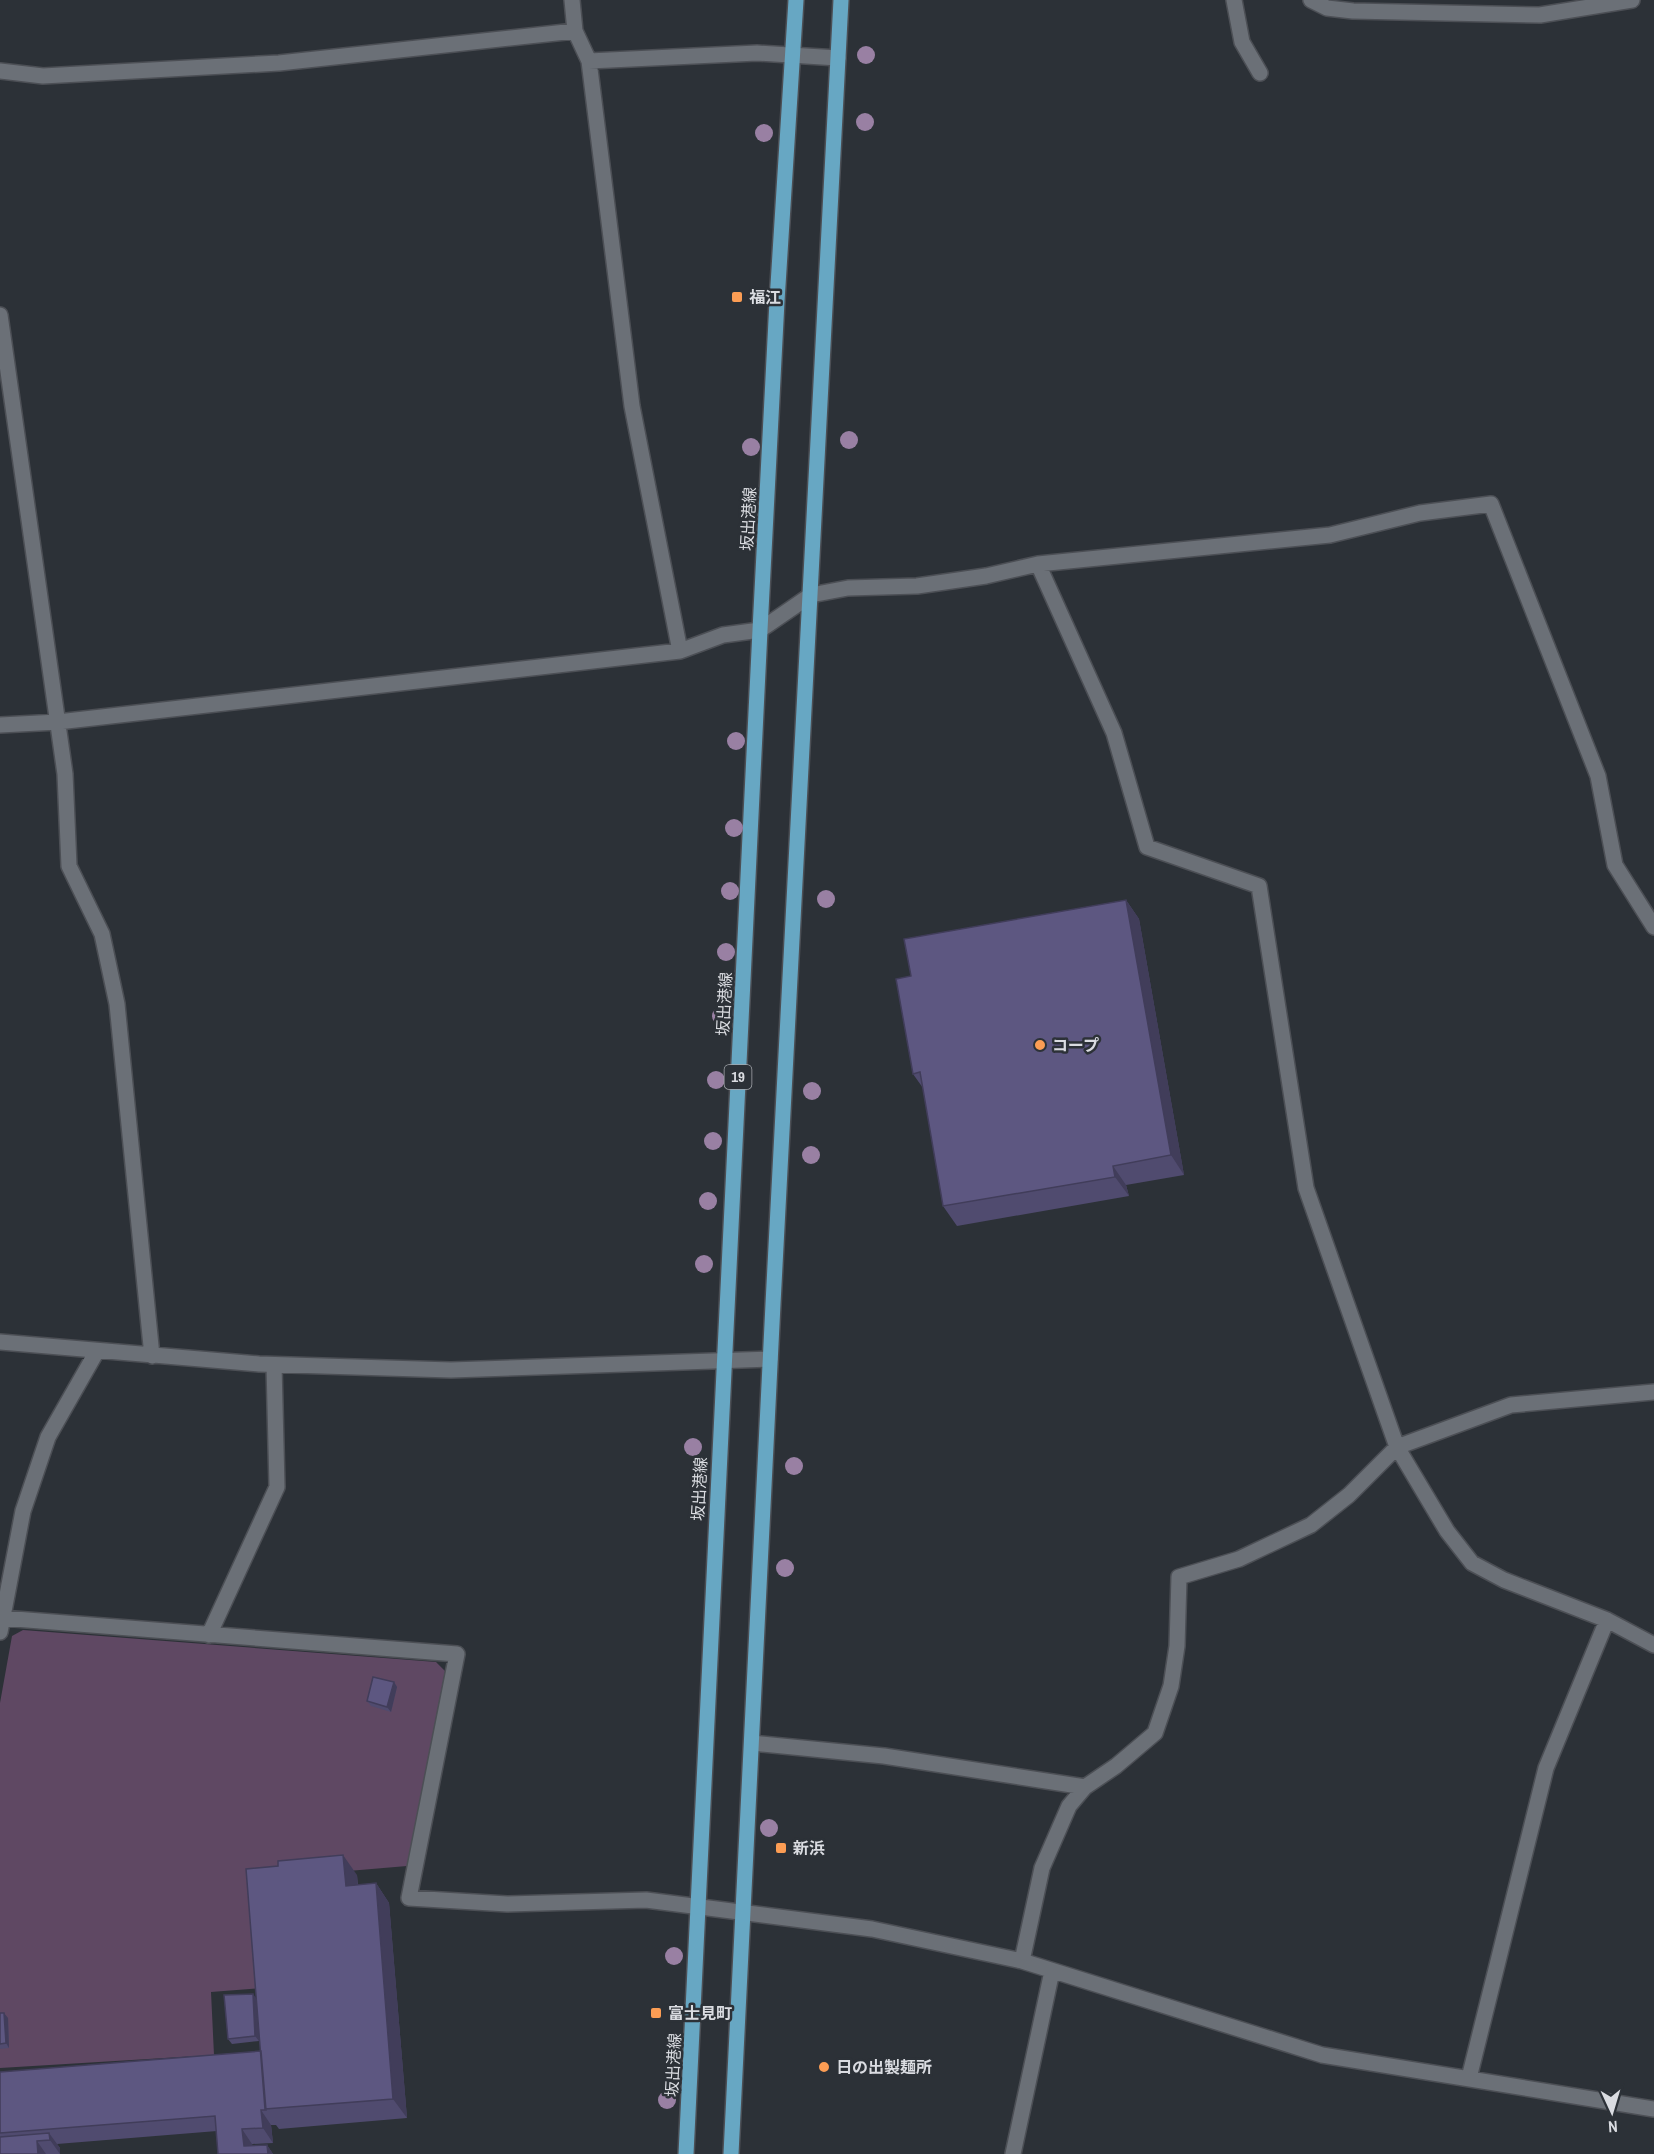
<svg xmlns="http://www.w3.org/2000/svg" width="1654" height="2154" font-family="'Archivo Narrow','Noto Sans JP',sans-serif">
<rect width="100%" height="100%" fill="#2c3137"/>
<path fill="#5f4863" d="M23 1630 436 1662 445 1671 407 1866 253 1879 261 1988 211 1992 214 2055 0 2068V1703L12 1636Z"/>
<g fill="none" stroke-linecap="round" stroke-linejoin="round">
<defs>
<path id="minor" d="M572 0 575 31 589 61 632 406 680 651
M1234 0 1242 42 1260 73
M1311 0 1327 8 1353 11 1540 15 1632 0
M589 61 757 53 838 58
M0 71 43 76 279 63 575 31
M0 315 65 774 69 866 102 934 117 1004 152 1356
M1038 564 1114 733 1147 847 1259 886 1306 1188 1397 1447 1447 1531 1472 1563 1504 1580 1607 1620 1654 1645
M0 725 58 722 680 651 723 635 760 630 811 595 848 588 917 586 986 576 1038 564 1330 535 1420 513 1491 504 1598 776 1615 865 1654 927
M0 1342 259 1364 451 1370 770 1359
M2 1618 457 1654 409 1898 507 1904 646 1900 872 1929 1022 1961 1322 2055 1654 2109
M0 1632 23 1511 48 1437 97 1351
M209 1635 277 1487 274 1365
M752 1743 884 1756 1085 1787
M1022 1961 1042 1868 1069 1806 1085 1787 1116 1766 1155 1733 1171 1686 1177 1646 1179 1577 1239 1559 1311 1525 1349 1495 1397 1447 1511 1405 1654 1392
M1469 2078 1546 1768 1607 1620
M1013 2154 1052 1971"/>
<path id="primary" d="M686 2154 760 630 777 301 796 0
M731 2154 773 1304 841 0"/>
</defs>
<use href="#minor" stroke="#4c4f55" stroke-width="18"/>
<use href="#primary" stroke="#4c4f55" stroke-width="18"/>
<use href="#minor" stroke="#6b7077" stroke-width="15"/>
<use href="#primary" stroke="#67a7c3" stroke-width="15"/>
</g>
<g fill="#9980a3">
<circle cx="866" cy="55" r="9"/>
<circle cx="865" cy="122" r="9"/>
<circle cx="764" cy="133" r="9"/>
<circle cx="849" cy="440" r="9"/>
<circle cx="751" cy="447" r="9"/>
<circle cx="736" cy="741" r="9"/>
<circle cx="734" cy="828" r="9"/>
<circle cx="730" cy="891" r="9"/>
<circle cx="826" cy="899" r="9"/>
<circle cx="726" cy="952" r="9"/>
<circle cx="721" cy="1016" r="9"/>
<circle cx="716" cy="1080" r="9"/>
<circle cx="812" cy="1091" r="9"/>
<circle cx="713" cy="1141" r="9"/>
<circle cx="811" cy="1155" r="9"/>
<circle cx="708" cy="1201" r="9"/>
<circle cx="704" cy="1264" r="9"/>
<circle cx="693" cy="1447" r="9"/>
<circle cx="794" cy="1466" r="9"/>
<circle cx="785" cy="1568" r="9"/>
<circle cx="769" cy="1828" r="9"/>
<circle cx="674" cy="1956" r="9"/>
<circle cx="667" cy="2100" r="9"/>
</g>
<path fill="#504b6f" d="M1126 900 1139 919 1184 1175 1126 1185 1129 1196 957 1226 943 1206 923 1088 913 1074 911 976Z
M394 1682 397 1687 391 1712 371 1706 367 1701Z
M357 1875 358 1885 376 1883 389 1903 407 2118 279 2129 276 2125H271L273 2143 252 2144 253 2146 267 2145 273 2154H218L217 2131 57 2144 60 2148V2154H0V2072L261 2051 257 2006 259 2041 232 2044 228 2039Z
M0 2013 8 2018 9 2048 0 2049Z"/>
<path fill="#413d5a" d="M1126 900 1139 919 1184 1175 1171 1155Z
M1113 1166 1126 1185 1129 1196 1115 1177Z
M394 1682 397 1687 391 1712 387 1707Z
M343 1855 357 1875 359 1906 346 1886Z
M376 1883 389 1903 407 2118 393 2099Z
M253 1994 257 1999 259 2041 255 2036Z
M4 2013 8 2018 9 2048 6 2043Z
M261 2110 271 2125 273 2143 263 2128Z
M242 2129 252 2144 253 2154 244 2146Z
M49 2133 60 2148V2154L50 2140Z
M37 2141 46 2154H38Z
M267 2145 273 2154H268Z"/>
<path fill="#5d5781" stroke="#413d5a" stroke-width="1.5" d="M1126 900 1171 1155 1113 1166 1115 1177 943 1206 920 1072 913 1074 896 979 911 976 904 939Z
M373 1677 394 1682 387 1707 367 1701Z
M343 1855 346 1886 376 1883 393 2099 265 2109 246 1869 278 1866V1861Z
M253 1994 255 2036 228 2039 224 1995Z
M0 2013H4L6 2043 0 2044Z
M261 2051 266 2110H261L263 2128 242 2129 244 2146 267 2145 268 2154H218L215 2116 0 2133V2072Z
M49 2133 50 2140 37 2141 38 2154H0V2137Z"/>
<g fill="#fc9d54" stroke="#2c3137" stroke-width="2">
<rect x="731" y="291" width="12" height="12" rx="3"/>
<circle cx="1040" cy="1045" r="6"/>
<rect x="775" y="1842" width="12" height="12" rx="3"/>
<rect x="650" y="2007" width="12" height="12" rx="3"/>
<circle cx="824" cy="2067" r="6"/>
</g>
<g text-anchor="middle" stroke-width="5" stroke-linejoin="round" paint-order="stroke">
<rect fill="#2c3137" stroke="#a6a9ae" stroke-width="1.5" x="724.5" y="1065" width="27" height="24" rx="4.5"/>
<g font-size="15" font-weight="bold" fill="#dadce1">
<text x="738" y="1082">19</text>
</g>
<g font-size="16" font-weight="bold" fill="#dadce1" stroke="#2c3137" text-anchor="start">
<text x="749" y="303">福江</text>
<text x="1052" y="1051">コープ</text>
<text x="793" y="1854">新浜</text>
<text x="668" y="2019">富士見町</text>
<text x="836" y="2073">日の出製麺所</text>
</g>
<g font-size="16" fill="#dadce1" stroke="#2c3137">
<text transform="translate(748 519) rotate(-87)" y="6">坂出港線</text>
<text transform="translate(724 1004) rotate(-87)" y="6">坂出港線</text>
<text transform="translate(699 1489) rotate(-87)" y="6">坂出港線</text>
<text transform="translate(673 2065) rotate(-87)" y="6">坂出港線</text>
</g>
</g>
<g transform="translate(1612 2112) rotate(176)" stroke="#2c3137" stroke-width="4.5" paint-order="stroke">
<path d="M0-4.5L10 22L0 15L-10 22Z" fill="#dadce1"/>
<text y="-9" font-size="16" font-weight="bold" text-anchor="middle" fill="#dadce1">N</text>
</g>
</svg>
